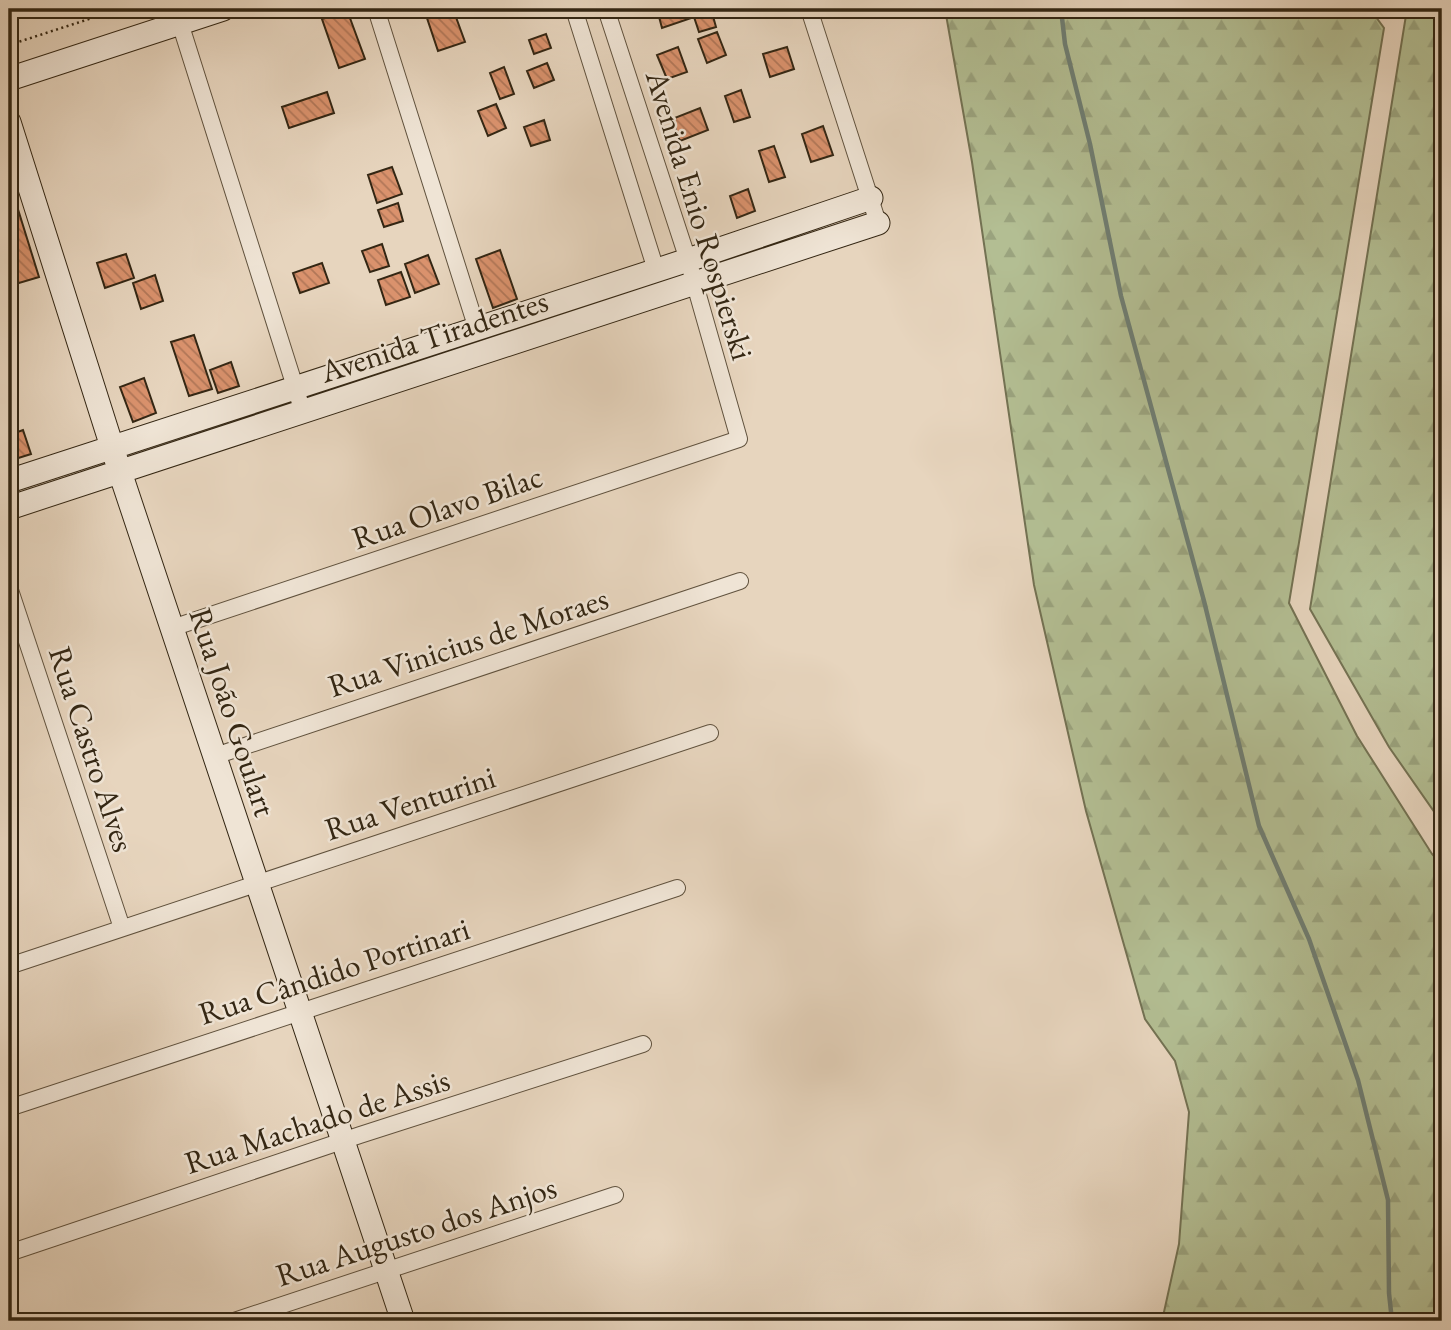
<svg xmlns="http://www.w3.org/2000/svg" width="1451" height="1330" font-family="'EB Garamond',serif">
<defs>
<pattern id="forest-firs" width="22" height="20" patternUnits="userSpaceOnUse" patternTransform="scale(1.75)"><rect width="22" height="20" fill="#b3be93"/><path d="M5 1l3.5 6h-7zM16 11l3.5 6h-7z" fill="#9aa37e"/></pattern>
<pattern id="building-back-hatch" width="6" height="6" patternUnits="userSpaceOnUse" patternTransform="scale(1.75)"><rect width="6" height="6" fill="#da926d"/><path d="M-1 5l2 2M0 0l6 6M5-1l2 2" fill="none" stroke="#b17758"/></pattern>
</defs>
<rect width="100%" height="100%" fill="#e7d5be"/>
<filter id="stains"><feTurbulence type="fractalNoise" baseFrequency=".00286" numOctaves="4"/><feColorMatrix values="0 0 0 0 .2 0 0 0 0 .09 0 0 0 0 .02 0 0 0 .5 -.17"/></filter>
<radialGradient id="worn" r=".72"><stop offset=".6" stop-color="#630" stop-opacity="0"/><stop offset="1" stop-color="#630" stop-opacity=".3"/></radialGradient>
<path fill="url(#forest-firs)" stroke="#737253" stroke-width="2" d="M945 9H1370L1384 28 1289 603 1357 736 1432 854 1442 865V1321H1162L1179 1244 1189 1112 1175 1061 1145 1019 1086 811 1034 585 972 162Z
M1407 9H1442V823L1389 747 1310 609Z"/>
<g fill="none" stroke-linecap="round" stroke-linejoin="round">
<path stroke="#6f7e73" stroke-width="4.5" d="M1061 9 1065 44 1090 144 1121 296 1204 601 1259 826 1309 939 1358 1080 1388 1200 1389 1293 1392 1321"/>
</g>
<path fill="url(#building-back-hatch)" stroke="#332613" stroke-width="2" d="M453 9 465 42 438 51 427 18Z
M672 9H711L716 27 699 32 694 17 662 28 658 13Z
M347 10 365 59 339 68 322 19Z
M717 32 726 55 707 63 698 39Z
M546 34 551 48 534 54 529 40Z
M678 47 687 72 667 79 657 55Z
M787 47 794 69 770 77 763 54Z
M547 63 554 80 534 88 527 71Z
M504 67 514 94 500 99 490 73Z
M741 90 750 117 734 122 725 96Z
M327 92 334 113 289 128 282 107Z
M496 104 506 128 488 136 478 111Z
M700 108 708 130 680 141 672 119Z
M544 120 550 140 531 146 524 127Z
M823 126 833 155 811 162 802 134Z
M774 146 785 177 769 182 759 151Z
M392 167 402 194 377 203 368 175Z
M748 189 755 211 737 218 730 196Z
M12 190 39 277 9 286V191Z
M398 203 403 221 384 227 378 210Z
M382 244 389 266 370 272 362 251Z
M500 250 517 299 493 308 476 259Z
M126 254 134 278 105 288 97 263Z
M428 255 439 284 415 293 405 264Z
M322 263 329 283 300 293 293 273Z
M401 272 410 297 386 305 378 280Z
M155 275 163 301 141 309 133 283Z
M194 335 212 389 189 396 171 342Z
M231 362 239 386 218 393 210 370Z
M144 378 156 413 133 422 120 387Z
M23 430 31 454 9 461V435Z"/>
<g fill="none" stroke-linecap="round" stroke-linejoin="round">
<defs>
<path id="street" d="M376 9 477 329
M574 9 656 270
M809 9 878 223
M180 23 303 412
M9 587 122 928
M172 628 739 439 688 260 606 9
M215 756 740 581
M9 966 710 733
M9 1108 677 888
M9 1253 360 1135 643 1044
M234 1321 615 1195"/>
<path id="secondary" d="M9 79 223 9
M9 122 120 472 403 1321
M9 481 688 260 871 198
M9 508 878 223"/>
</defs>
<use href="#street" stroke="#60523e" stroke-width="18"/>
<use href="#secondary" stroke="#332613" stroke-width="25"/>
<path stroke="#332613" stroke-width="2.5" stroke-dasharray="2 3.5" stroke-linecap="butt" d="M9 45 120 9"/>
<use href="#street" stroke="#efe4d5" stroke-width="16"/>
<use href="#secondary" stroke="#efe4d5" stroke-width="23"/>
</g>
<g text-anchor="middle" stroke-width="5" stroke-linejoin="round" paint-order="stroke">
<g font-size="32" fill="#332613" stroke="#efe4d5">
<text transform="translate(700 215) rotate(73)" y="11">Avenida Enio Rospierski</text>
<text transform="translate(434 336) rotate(-18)" y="11">Avenida Tiradentes</text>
<text transform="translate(447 507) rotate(-19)" y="11">Rua Olavo Bilac</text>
<text transform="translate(468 642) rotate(-18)" y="11">Rua Vinicius de Moraes</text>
<text transform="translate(233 712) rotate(72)" y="11">Rua João Goulart</text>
<text transform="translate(92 749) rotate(72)" y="11">Rua Castro Alves</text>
<text transform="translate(410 803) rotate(-18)" y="11">Rua Venturini</text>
<text transform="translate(334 971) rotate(-18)" y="11">Rua Cândido Portinari</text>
<text transform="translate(317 1121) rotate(-18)" y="11">Rua Machado de Assis</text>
<text transform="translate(416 1231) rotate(-18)" y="11">Rua Augusto dos Anjos</text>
</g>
</g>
<rect width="1451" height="1330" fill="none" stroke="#e7d5be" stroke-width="35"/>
<rect x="10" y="10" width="1430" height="1309" fill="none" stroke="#332613" stroke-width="3.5"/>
<rect x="18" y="18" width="1416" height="1295" fill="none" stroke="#332613" stroke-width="2"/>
<rect width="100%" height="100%" filter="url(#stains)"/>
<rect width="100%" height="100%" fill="url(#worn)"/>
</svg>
